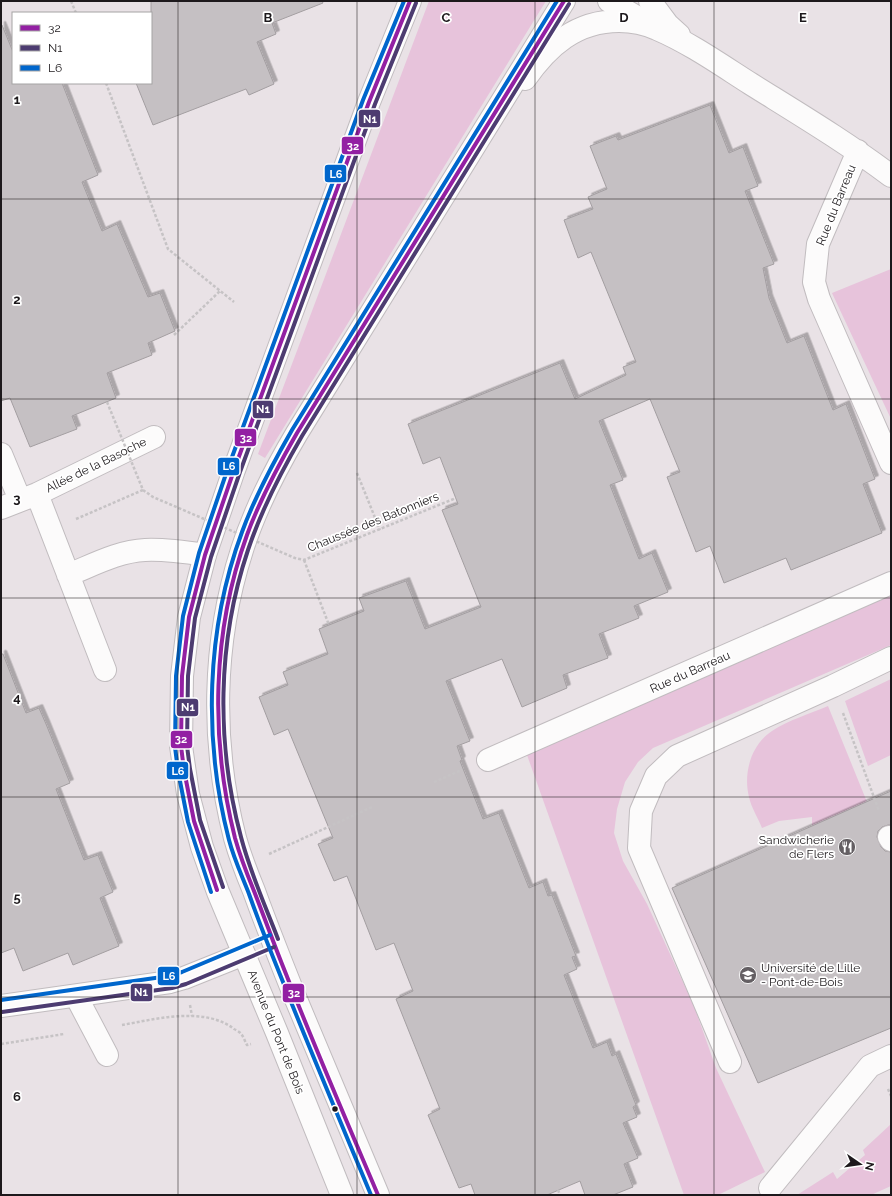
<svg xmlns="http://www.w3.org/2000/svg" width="892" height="1196" font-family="Raleway,sans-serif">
<defs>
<filter id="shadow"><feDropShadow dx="3.5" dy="-3.5" stdDeviation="0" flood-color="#0004"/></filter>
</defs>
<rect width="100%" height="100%" fill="#e9e2e6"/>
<path fill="#e7c3db" d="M429 1H546L265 458 258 454Z
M891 269V419L832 293Z
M891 593V645L653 748 638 762 625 782 617 809 614 833 623 861 647 904 694 1006 716 1068 765 1172 718 1195H684L527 755Z
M891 679V755L868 766 845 701Z
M828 706 867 802 812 827V817L779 821 762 828C758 818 751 807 749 797 743 773 751 745 772 731 789 720 809 714 828 706Z
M891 1124V1186L871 1195H797L833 1172 837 1179 865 1155 863 1150Z"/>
<path fill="#c5c0c3" stroke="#a39ea1" filter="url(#shadow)" d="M151 1H322L323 3 272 23 276 34 257 42 274 84 249 95 246 89 153 125 136 83H151Z
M1 25H2L13 52V83H62L98 175 82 182 102 231 117 224 148 297 160 293 175 331 148 343 152 355 107 373 116 398 72 416 77 429 30 447 10 398 1 401Z
M710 105 729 153 743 147 758 186 745 191 774 264 763 268 769 298 787 343 804 336 833 410 846 404 875 479 863 484 882 533 791 570 786 558 724 583 710 546 696 552 667 477 680 472 650 399 599 421 623 480 610 485 639 559 652 553 668 592 634 606 639 618 599 634 608 658 563 675 567 688 522 707 502 659 446 681 470 741 457 746 462 760 460 761 483 819 499 813 529 888 543 882 548 896 552 895 576 956 572 957 577 969 564 975 593 1048 607 1042 612 1056 616 1054 622 1069 636 1105 633 1107 637 1117 623 1123 638 1158 624 1164 633 1187 613 1195H585L580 1181 547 1195H475L471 1184 459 1188 428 1115 440 1109 396 999 413 991 394 943 376 950 347 876 334 881 318 844 333 838 288 729 274 735 259 697 288 685 283 672 328 654 319 629 364 611 359 598 406 581 425 629 481 607 442 510 458 504 440 457 423 464 408 424 560 363 575 399 626 375 623 367 636 362 591 252 578 258 564 220 593 209 588 197 607 189 590 146 616 136 618 140Z
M1 654H3L26 713 39 708 46 724 70 783 56 789 84 860 98 855 113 892 100 898 119 946 73 965 68 953 23 971 14 948 1 953Z
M891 791V825H888L882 827 878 831 877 837 881 847 885 851 891 852V1028L758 1083 672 888Z"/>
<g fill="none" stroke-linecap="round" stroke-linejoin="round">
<defs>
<path id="minor" d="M609 1 642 20
M650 1 668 25 679 35
M525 79C548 46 576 21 619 21 631 21 646 24 657 29 690 43 721 65 751 84 799 114 846 142 891 176
M858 151 818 244 814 282 819 299 891 463
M1 454 20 500
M37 494 105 670
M1 508 37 494 154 437
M68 575C93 565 119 551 145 550 165 549 185 552 205 555
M488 760 891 583
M889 837 891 840
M76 996 107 1055
M1 1006 170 982 184 978 244 954
M730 1062 639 848 641 811 656 776 677 756 833 686 891 658
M770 1188 870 1066 891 1056"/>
<path id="major" d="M342 1195 277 1033 218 892 202 847 188 794 181 746 182 676 189 617 205 555 234 470 369 102 410 1
M378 1195C350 1129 323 1063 295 997 281 962 267 927 254 891 247 874 240 856 235 838 211 744 212 643 242 550 255 509 275 470 297 433L564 1"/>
</defs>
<use href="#minor" stroke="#c1bcbf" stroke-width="24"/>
<use href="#major" stroke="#c1bcbf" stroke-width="24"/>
<path stroke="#c6c3c5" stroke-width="2.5" stroke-dasharray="3 2" stroke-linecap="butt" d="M71 1 76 13
M106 83 168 249 234 302
M174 335 220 291
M357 473 380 530
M76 519 143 490
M304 560 329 625
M843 713 879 811
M434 782 462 770
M269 854 372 807
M190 1005 192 1016
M122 1025C156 1019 204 1006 234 1029 236 1030 240 1032 241 1034 244 1037 245 1042 247 1045L251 1044
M1 1044 64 1034
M888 1089 891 1096
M558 1190 560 1195"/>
<use href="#minor" stroke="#fcfbfb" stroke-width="22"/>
<use href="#major" stroke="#fcfbfb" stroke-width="22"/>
<path stroke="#c6c3c5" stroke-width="2.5" stroke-dasharray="3 2" stroke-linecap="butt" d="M107 402 143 490 153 497 295 558 304 560 456 498"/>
<defs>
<path id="bus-1" d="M217 890 194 821 184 770 181 746 182 676 189 617 205 555 234 470 369 102 410 1
M378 1195C347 1122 315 1048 286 974 275 947 265 919 254 891 247 874 240 856 235 838 210 739 212 631 247 535 260 499 278 466 297 433L564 1"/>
<path id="bus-2" d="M223 887 200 820 190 769 187 746 188 676 195 618 211 557 240 472 375 104 416 3
M278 939C265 905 250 872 241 837 216 744 217 642 248 550 261 511 281 472 302 436L569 4
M2 1012 172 988 186 984 274 947"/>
<path id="bus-3" d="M211 892 188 822 178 771 175 747 176 676 183 616 199 553 228 468 363 100 404 1
M1 1000 169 976 182 972 270 935
M371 1195C341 1123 310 1050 281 977 270 950 259 922 249 894 242 876 234 859 229 840 203 740 206 629 242 532 255 496 273 463 292 430L557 1"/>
</defs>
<use href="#bus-1" stroke="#fff" stroke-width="7"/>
<use href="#bus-2" stroke="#fff" stroke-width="7"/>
<use href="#bus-3" stroke="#fff" stroke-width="7"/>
<use href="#bus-1" stroke="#9320a3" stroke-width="4"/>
<use href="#bus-2" stroke="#4d3c71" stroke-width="4"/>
<use href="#bus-3" stroke="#06c" stroke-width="4"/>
</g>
<path fill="none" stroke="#1d191c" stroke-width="1" stroke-opacity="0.55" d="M178 1V1195M357 1V1195M535 1V1195M714 1V1195M1 199H891M1 399H891M1 598H891M1 797H891M1 997H891"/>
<defs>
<symbol id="restaurant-disc" viewBox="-11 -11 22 22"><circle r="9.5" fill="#645f63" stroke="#fff"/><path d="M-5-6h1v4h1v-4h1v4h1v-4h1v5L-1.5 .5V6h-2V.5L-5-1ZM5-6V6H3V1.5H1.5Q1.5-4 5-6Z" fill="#fff"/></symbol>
<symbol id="university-disc" viewBox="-11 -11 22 22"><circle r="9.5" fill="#645f63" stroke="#fff"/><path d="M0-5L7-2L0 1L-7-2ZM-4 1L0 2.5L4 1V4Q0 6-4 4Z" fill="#fff"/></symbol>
</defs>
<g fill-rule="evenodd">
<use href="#restaurant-disc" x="837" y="837" width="20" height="20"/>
<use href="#university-disc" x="738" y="965" width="20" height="20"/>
</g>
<circle fill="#1d191c" stroke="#fff" stroke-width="1.5" cx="335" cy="1109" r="3.5"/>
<g text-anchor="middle" stroke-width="3.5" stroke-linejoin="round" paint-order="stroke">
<g font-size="12" fill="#1d191c" stroke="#fff">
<text transform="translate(836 205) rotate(-68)" y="4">Rue du Barreau</text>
<text transform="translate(96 465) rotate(-26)" y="4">Allée de la Basoche</text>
<text transform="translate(373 522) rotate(-22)" y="4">Chaussée des Batonniers</text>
<text transform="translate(690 672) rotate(-24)" y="4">Rue du Barreau</text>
<text transform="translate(276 1032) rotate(68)" y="4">Avenue du Pont de Bois</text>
</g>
<g font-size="12" fill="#1d191c" stroke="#fff" text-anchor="end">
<text x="834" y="844">Sandwicherie<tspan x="834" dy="14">de Flers</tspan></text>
<text x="761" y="972" text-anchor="start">Université de Lille<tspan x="761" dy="14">- Pont-de-Bois</tspan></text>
</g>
</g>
<g font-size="13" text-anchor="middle" font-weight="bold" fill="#1d191c" stroke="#fff" stroke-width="3.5" stroke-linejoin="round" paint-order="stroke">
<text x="268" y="22">B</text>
<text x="446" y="22">C</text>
<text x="624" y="22">D</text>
<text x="803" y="22">E</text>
<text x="17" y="104">1</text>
<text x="17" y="304">2</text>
<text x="17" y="503">3</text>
<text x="17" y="702">4</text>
<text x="17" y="902">5</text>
<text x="17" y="1101">6</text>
</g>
<g stroke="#fff" stroke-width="1.5">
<rect x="358" y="109" width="23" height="19" rx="4" fill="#4d3c71"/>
<rect x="341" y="136" width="23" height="19" rx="4" fill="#9320a3"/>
<rect x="324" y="164" width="23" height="19" rx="4" fill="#06c"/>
<rect x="252" y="400" width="22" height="19" rx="4" fill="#4d3c71"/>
<rect x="234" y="428" width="23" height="19" rx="4" fill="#9320a3"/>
<rect x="217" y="457" width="23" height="19" rx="4" fill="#06c"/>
<rect x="176" y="698" width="23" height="19" rx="4" fill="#4d3c71"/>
<rect x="170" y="730" width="23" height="19" rx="4" fill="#9320a3"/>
<rect x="166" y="761" width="23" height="19" rx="4" fill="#06c"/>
<rect x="157" y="966" width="23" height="20" rx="4" fill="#06c"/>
<rect x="130" y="983" width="23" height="19" rx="4" fill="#4d3c71"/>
<rect x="282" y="983" width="23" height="20" rx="4" fill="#9320a3"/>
</g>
<g font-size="11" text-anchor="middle" font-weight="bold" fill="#fff">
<text x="370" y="123">N1</text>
<text x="353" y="150">32</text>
<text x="336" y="178">L6</text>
<text x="263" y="413">N1</text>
<text x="246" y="442">32</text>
<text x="229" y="470">L6</text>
<text x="188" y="711">N1</text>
<text x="181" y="743">32</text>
<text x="178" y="775">L6</text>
<text x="169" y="980">L6</text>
<text x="141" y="996">N1</text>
<text x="294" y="997">32</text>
</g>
<rect width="892" height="1196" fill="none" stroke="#1d191c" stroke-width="4"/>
<rect x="12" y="12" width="140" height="72" fill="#ffffff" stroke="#a5a3a4"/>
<rect x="20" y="25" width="20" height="6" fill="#9320a3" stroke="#a5a3a4"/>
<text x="48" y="32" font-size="12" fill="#1d191c">32</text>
<rect x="20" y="45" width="20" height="6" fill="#4d3c71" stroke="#a5a3a4"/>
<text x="48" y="52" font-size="12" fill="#1d191c">N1</text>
<rect x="20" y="65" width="20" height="6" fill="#0066cc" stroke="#a5a3a4"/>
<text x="48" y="72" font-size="12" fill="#1d191c">L6</text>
<g transform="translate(860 1164) rotate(103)" stroke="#ffffff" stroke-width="3" paint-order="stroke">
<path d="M0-3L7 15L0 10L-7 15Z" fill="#1d191c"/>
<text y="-6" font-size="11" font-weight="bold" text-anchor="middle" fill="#1d191c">N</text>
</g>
</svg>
